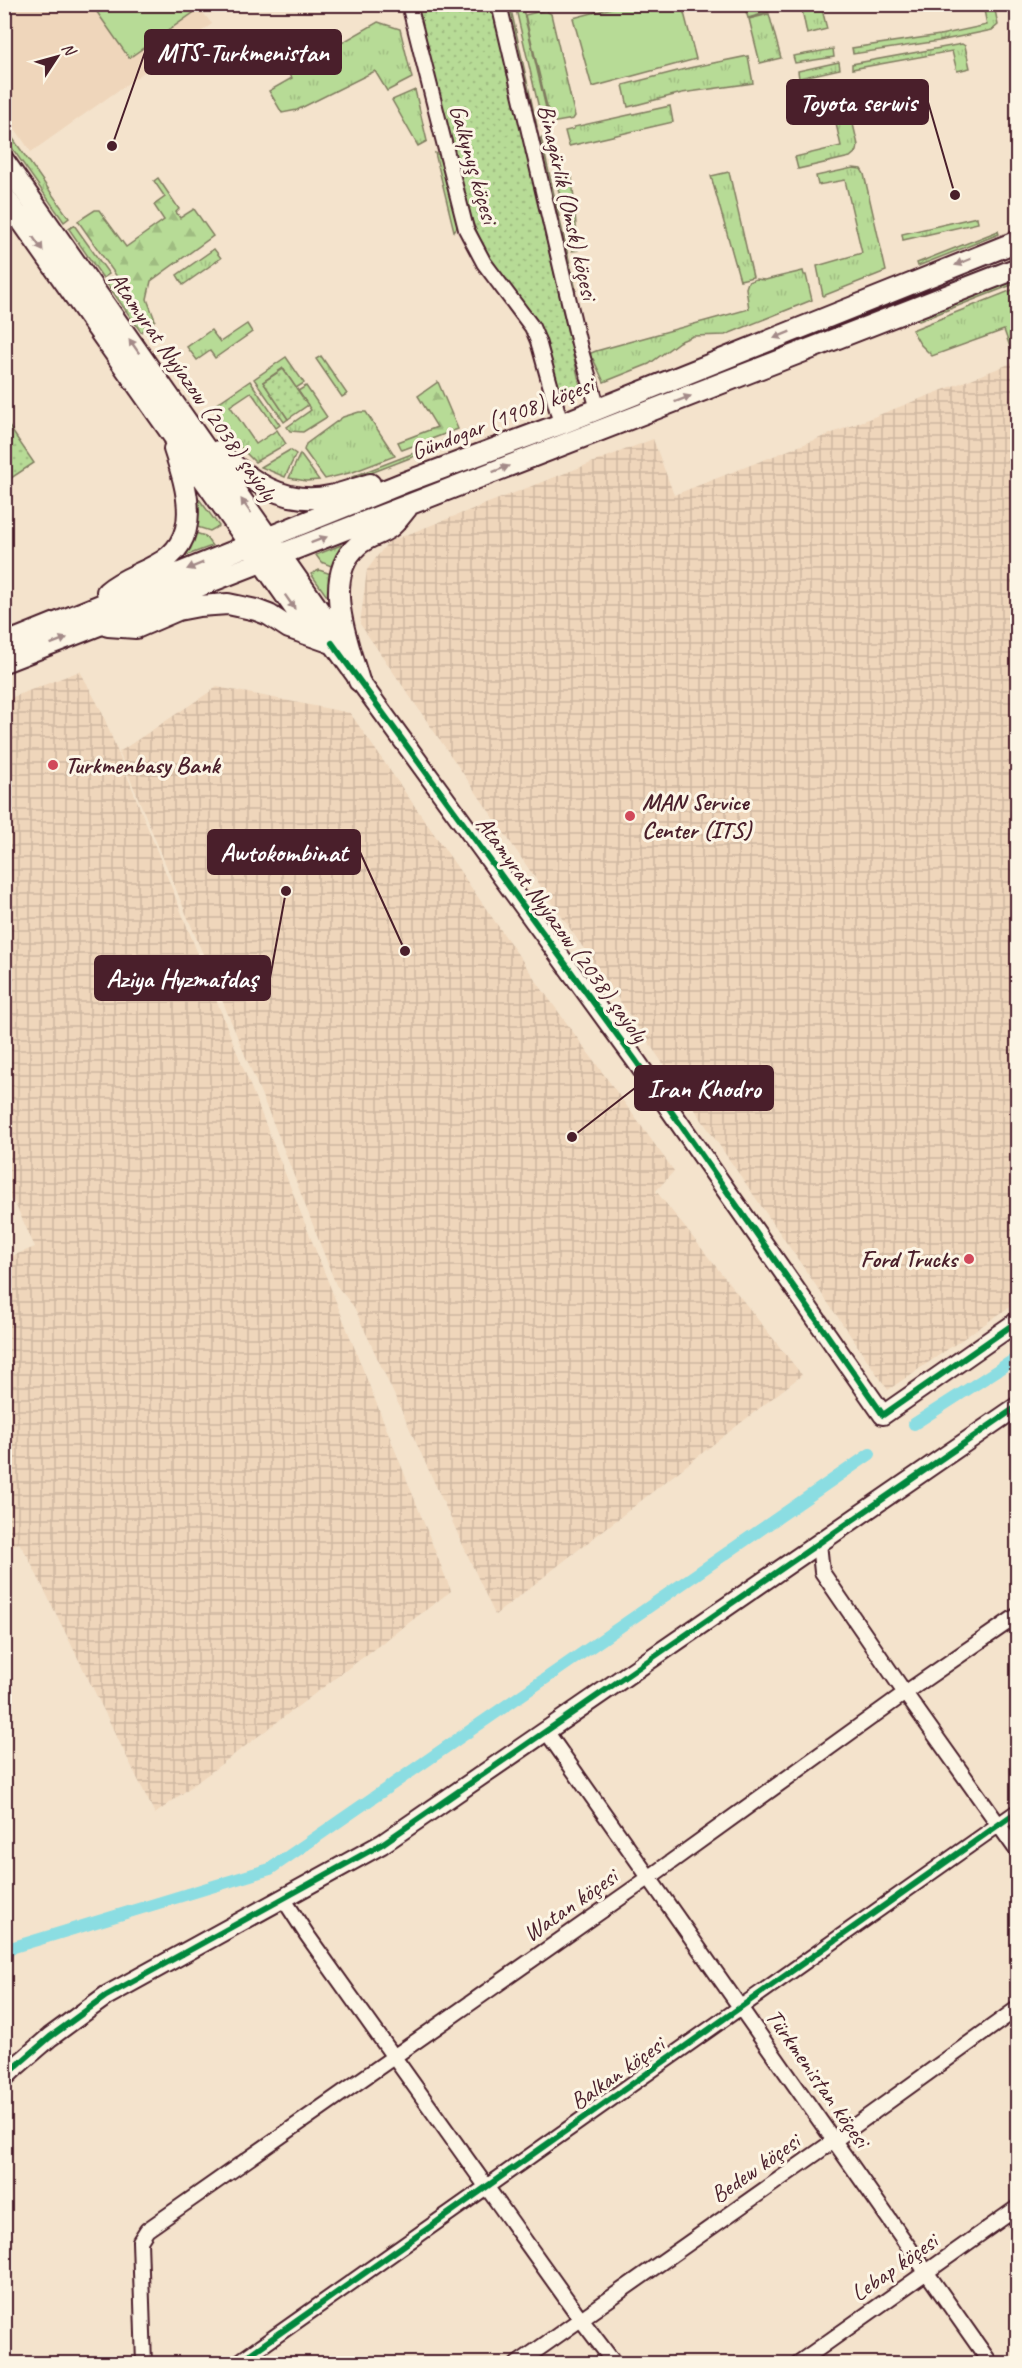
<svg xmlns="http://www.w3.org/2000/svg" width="1022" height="2368" font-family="Caveat,sans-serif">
<defs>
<pattern id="industrial-grid" width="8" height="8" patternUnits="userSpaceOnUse" patternTransform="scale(1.5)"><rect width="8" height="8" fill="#efd6bb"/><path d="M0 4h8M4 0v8" fill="none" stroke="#ceb7a1"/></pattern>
<pattern id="grass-tufts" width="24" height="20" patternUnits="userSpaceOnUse" patternTransform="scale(1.5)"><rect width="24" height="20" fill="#b7db96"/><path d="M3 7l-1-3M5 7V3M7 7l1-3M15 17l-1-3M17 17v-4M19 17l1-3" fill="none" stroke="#9fbc81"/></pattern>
<pattern id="forest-firs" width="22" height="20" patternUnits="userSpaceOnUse" patternTransform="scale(1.5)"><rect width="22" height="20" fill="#b7db96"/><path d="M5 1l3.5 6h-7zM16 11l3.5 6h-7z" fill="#9fbc81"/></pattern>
<pattern id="park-dots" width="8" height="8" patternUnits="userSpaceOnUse" patternTransform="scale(1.5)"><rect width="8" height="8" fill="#b7db96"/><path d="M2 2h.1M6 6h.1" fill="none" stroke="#9fbc81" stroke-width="1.8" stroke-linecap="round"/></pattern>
</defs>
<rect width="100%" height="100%" fill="#f4e3cc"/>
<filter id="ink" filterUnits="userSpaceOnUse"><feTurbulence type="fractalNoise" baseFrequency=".0167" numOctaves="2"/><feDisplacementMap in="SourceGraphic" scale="12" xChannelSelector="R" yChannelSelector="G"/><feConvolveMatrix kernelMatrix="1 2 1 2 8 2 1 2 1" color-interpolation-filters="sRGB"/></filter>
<g filter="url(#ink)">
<path fill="#efd6bb" d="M4 5H197L212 24 31 152 5 114Z"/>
<path fill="url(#industrial-grid)" d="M1017 361V1302L888 1390 360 624 367 570 388 542 653 439 674 495Z
M80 671 101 710 451 1591 155 1814 27 1555 19 1543 5 1548V1259L35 1247 13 1199 5 1202V700Z
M217 687 350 713 544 992 674 1171 656 1191 802 1375 495 1615 354 1307 336 1285 279 1137 119 752Z"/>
<path fill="url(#grass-tufts)" stroke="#807d60" stroke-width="1.5" d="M507 5H510L537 126 534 124Z
M515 5H522L550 125 543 126Z
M744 5H767L769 12 748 18Z
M801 5H821L827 29 807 34Z
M983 5H994L998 25 992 30 939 41 853 54 852 48 940 35 987 25Z
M545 10 551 14 575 116 573 119 551 123 525 15Z
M769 14 781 58 760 63 749 19Z
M378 22 400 29 412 78 387 91 375 71 297 110 282 113 269 91 292 78 289 73Z
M962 44 965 46 970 68 957 71 952 51 852 69V64Z
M833 49 834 57 795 63 793 56Z
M748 56 753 83 682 93 628 107 623 85 689 68Z
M839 62 840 69 799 78 798 71Z
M832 78H839L843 82 858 145 857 151 850 157 798 169 795 157 841 146 828 88 793 95 791 87Z
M415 90 427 141 418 146 392 100Z
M670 106 673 122 569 146 565 131 574 129V127Z
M4 126 69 218 64 222 5 138Z
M541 138 576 290H573L538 142Z
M435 153 440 155 458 226 454 231Z
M853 168 861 169 864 174 886 271 823 296 817 266 862 253 845 180 818 185 816 176Z
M729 172 753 277 740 280 711 176Z
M572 176 578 250 572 251 556 179Z
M977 217 978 223 903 240 902 234Z
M74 225 109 274 103 278 69 229Z
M998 231 999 234 918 266 917 263Z
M214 249 221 258 183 285 177 275Z
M803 271 804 275H806L812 300 725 335 693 336 679 342 649 364 604 382 593 359 589 360 591 353 596 351 749 309 746 288 748 282 756 279 765 280Z
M111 277 147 328 141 332 105 281Z
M1017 279V283L919 321 917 318Z
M1017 288V360L1015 361 1004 330 932 356 920 344 912 330Z
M247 324 252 332 215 358 210 351 197 360 187 347 211 330 220 342Z
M321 356 347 394 342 397 316 359Z
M286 357 304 383 296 388 283 368 263 382 288 419 284 422 254 379Z
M250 381 280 425 276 428 251 392 230 406 256 444 277 430 286 444 255 462 237 444 212 407Z
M306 386 327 417 303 432 290 431 287 427 311 410 298 391Z
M359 412H366L395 456 353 472 325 479 304 450 306 444 343 417Z
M476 429 477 432 353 480 352 477Z
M290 450 296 454 285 477 261 467Z
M300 454 319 480 306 481 289 478Z
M199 499 219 526 210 531 194 526 195 501Z
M192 532 205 536 212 546 182 557 181 555Z
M341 545 343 548 334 567 321 562 316 555Z
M319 570 331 574 330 595H326L311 574Z"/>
<path fill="url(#forest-firs)" stroke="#807d60" stroke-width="1.5" d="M158 178 179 209 176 212 180 218 194 209 213 236 151 281 147 299 155 320 150 324 78 221 95 210H99L126 247 164 220 154 205 165 197 154 181Z
M438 382 458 429 402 450 398 442 437 427 418 396Z"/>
<path fill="url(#park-dots)" stroke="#807d60" stroke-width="1.5" d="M417 5H492L581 389 562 397 540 327 487 255 466 207Z
M283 369 308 405 288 419 263 382Z
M4 419 34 463 5 482H4Z"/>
<path fill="#b7db96" stroke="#807d60" stroke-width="1.5" d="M92 5H187L193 13 129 58Z
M623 5H682L696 59 592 87 573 18Z"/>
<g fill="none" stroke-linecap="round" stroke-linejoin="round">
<path stroke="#8bdde2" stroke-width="12" d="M914 1424 1018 1357
M4 1950 270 1869 870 1454"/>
<defs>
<path id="minor" d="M409 4 466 229 484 263 532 327 538 341 561 424
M499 4 580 348 598 409
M819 1543 822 1572 905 1693 1018 1852
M546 1731 991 2364
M283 1898 307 1935 580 2318 615 2364
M144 2364 140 2241 147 2230 650 1877 905 1693 1018 1615
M236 2364 1018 1811
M517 2364 835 2140 1018 2008
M797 2364 1018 2207"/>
<path id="tertiary" d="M332 643 636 1061 883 1415 1018 1321
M4 2078 13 2069 50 2037 106 1996 382 1844 1018 1406"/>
<path id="secondary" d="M4 161 330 626 332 643 315 637 4 196
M218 451C249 481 285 506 330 496 344 493 357 488 370 484
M107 592C122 579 140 574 156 565 204 541 187 488 174 449
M108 626 136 628 178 610 199 606 228 604 256 610 269 615 289 628 315 637
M4 644 403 483 561 424 1018 241
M4 662 1018 268
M359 681C348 643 321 578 357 546 366 537 379 535 389 528 396 523 402 514 407 508"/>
</defs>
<use href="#minor" stroke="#4a1f2b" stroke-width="18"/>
<use href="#tertiary" stroke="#4a1f2b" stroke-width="22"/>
<use href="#secondary" stroke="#4a1f2b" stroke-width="24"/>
<use href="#minor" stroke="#fcf5e5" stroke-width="14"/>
<use href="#tertiary" stroke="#fcf5e5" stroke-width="18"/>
<use href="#secondary" stroke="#fcf5e5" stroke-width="20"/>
<defs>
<path id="cycleway" d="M332 643 636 1061 883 1415 1018 1321
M4 2078 13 2069 50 2037 106 1996 382 1844 1018 1406
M236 2364 1018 1811"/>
</defs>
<use href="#cycleway" stroke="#fcf5e5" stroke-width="10"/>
<use href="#cycleway" stroke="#00873e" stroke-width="6"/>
</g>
<defs><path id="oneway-solid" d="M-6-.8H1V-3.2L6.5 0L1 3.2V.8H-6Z" transform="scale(1.5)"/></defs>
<g fill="#a38a88">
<use href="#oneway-solid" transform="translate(38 244) rotate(55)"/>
<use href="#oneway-solid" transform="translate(963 262) rotate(158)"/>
<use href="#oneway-solid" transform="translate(782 335) rotate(158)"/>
<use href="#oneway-solid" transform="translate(134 346) rotate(-125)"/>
<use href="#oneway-solid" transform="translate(683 399) rotate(-21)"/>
<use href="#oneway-solid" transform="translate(501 469) rotate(-21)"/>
<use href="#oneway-solid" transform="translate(246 506) rotate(-125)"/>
<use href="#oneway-solid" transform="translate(319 540) rotate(-21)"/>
<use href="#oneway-solid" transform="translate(195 566) rotate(158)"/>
<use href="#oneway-solid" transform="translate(290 602) rotate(55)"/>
<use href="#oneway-solid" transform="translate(59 641) rotate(-21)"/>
</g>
</g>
<g fill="#d1495b" stroke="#fcf5e5" stroke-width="2">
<circle cx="53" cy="765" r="6"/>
<circle cx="630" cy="816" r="6"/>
<circle cx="969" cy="1259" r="6"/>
</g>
<g text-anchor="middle" stroke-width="6" stroke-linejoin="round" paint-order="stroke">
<g font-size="24" fill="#4a1f2b" stroke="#fcf5e5">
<text transform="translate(474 164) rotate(74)" y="8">Galkynyş köçesi</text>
<text transform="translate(568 202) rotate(77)" y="8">Binagärlik (Omsk) köçesi</text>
<text transform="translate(193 386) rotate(55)" y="8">Atamyrat Nyýazow (2038) şaýoly</text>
<text transform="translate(502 418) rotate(-21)" y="8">Gündogar (1908) köçesi</text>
<text transform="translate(562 929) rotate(54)" y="8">Atamyrat Nyýazow (2038) şaýoly</text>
<text transform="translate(570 1905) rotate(-35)" y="8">Watan köçesi</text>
<text transform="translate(617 2073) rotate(-35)" y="8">Balkan köçesi</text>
<text transform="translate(818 2078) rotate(55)" y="8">Türkmenistan köçesi</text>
<text transform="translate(755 2168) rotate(-35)" y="8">Bedew köçesi</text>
<text transform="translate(894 2267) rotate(-35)" y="8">Lebap köçesi</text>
</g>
<g font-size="24" font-weight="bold" fill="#4a1f2b" stroke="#fcf5e5" text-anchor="start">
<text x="65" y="773">Turkmenbasy Bank</text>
<text x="642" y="810">MAN Service<tspan x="642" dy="28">Center (ITS)</tspan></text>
<text x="957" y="1267" text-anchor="end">Ford Trucks</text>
</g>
</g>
<path fill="none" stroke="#4a1f2b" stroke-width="2" d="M112 146L145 52M955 195L928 102M405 951L360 852M286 891L270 978M572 1137L635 1088"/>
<g fill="#4a1f2b" stroke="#fcf5e5" stroke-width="2">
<circle cx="112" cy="146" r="6"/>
<circle cx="955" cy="195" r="6"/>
<circle cx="405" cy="951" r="6"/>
<circle cx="286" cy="891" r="6"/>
<circle cx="572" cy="1137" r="6"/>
</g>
<g fill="#4a1f2b" stroke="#4a1f2b" stroke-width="2">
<rect x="145" y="30" width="196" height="44" rx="6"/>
<rect x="787" y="80" width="141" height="44" rx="6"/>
<rect x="208" y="830" width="152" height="44" rx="6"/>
<rect x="95" y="956" width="175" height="44" rx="6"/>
<rect x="635" y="1066" width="138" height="44" rx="6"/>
</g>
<g font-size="26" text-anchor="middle" font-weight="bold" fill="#fff">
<text x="243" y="61">MTS-Turkmenistan</text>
<text x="858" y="111">Toyota serwis</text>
<text x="284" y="861">Awtokombinat</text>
<text x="182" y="987">Aziya Hyzmatdaş</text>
<text x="704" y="1097">Iran Khodro</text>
</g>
<rect width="1022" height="2368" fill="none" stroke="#fcf5e5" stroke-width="24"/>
<rect x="12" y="12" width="998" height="2344" fill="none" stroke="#4a1f2b" stroke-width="2" filter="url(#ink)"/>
<g transform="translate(57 57) rotate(54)" stroke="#fcf5e5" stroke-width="4.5" paint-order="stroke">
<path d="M0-4.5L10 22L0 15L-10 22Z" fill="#4a1f2b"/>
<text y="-9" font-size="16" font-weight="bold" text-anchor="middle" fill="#4a1f2b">N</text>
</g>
</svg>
